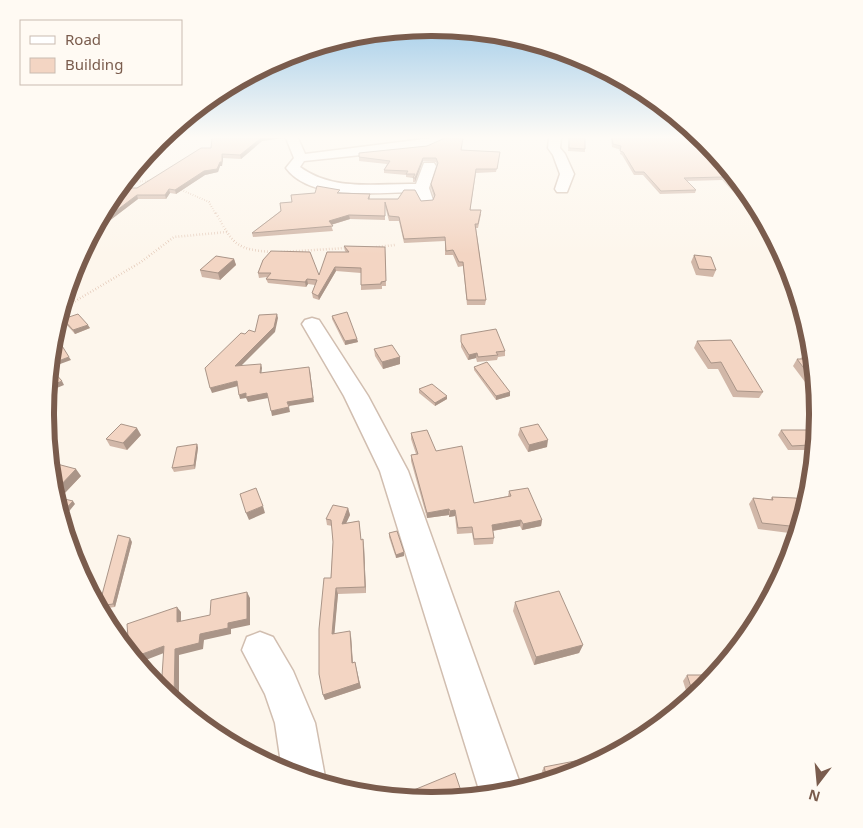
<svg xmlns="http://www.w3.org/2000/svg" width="863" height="828" font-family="'Noto Sans',sans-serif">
<rect width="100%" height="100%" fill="#fdf6ec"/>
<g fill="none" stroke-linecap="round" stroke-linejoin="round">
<defs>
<path id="minor" d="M286 138H298L305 154 432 138H450L427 148 304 161 300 167C334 192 377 183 416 184L424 163H434L436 166 429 188 433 200 431 203H421L416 192C380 192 311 202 286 168L294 158Z
M549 138H561L560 148 565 154 574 174 567 192H557L555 189 560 174 553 155 548 148Z
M691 138H702L705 141 753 200 759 210 751 209 716 171Z
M312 318 319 320 368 396 408 471 522 789 507 793 481 796 380 471 344 396 302 324 305 320Z
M260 632 273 637 293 671 315 723 325 777 323 783 282 770 275 723 265 694 242 650 247 637Z"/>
</defs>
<use href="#minor" stroke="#d1beb0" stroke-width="3"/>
<path stroke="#d9b8a5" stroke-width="2" stroke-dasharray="0.5 2" stroke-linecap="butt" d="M125 182 151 181
M179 189 209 202 216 215"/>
<path stroke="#d9b8a5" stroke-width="2.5" stroke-dasharray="0.5 2.5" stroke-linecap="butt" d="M216 213C233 244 236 250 273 252
M376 247 395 245
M281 252 347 248
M62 309 141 262 174 237 227 232"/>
<use href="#minor" fill="#fff" fill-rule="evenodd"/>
</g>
<path fill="#d1b7a8" d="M212 138H283L262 141 241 159 223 158 222 166H220L218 172 205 175 176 194 170 193 166 199H138L96 231H93L110 199 137 188 211 148Z
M569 138H585V152L568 151Z
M611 138H692L723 177 722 180 687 181 696 190 695 193 660 194 643 175H634L622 155 620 154 621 150 612 147Z
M462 150 500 152 496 172 476 173 470 210 481 214 478 228H476L486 300 485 305H467L463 266 458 267 453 255H445V241L404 243 399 221H389L385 206V220L350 219 331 225 333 231 253 237 252 233 292 202 341 193 370 194V199L421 201 433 200 434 197 431 188V184L437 165 436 162 423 161 415 182H413V178L406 177V175L384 173V170L387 164 359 161V153Z
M344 246 385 247 386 286H382V289L361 290V273L336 271 319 300 313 298 312 293 315 285 308 284 306 287 268 283 266 279 267 277 259 278 258 273 263 260 319 275 346 252 345 251Z
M694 255 716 270 713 277 696 275 691 262Z
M234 259 236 265 220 280 202 277 200 270Z
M332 316 357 339 358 342 345 345 332 319Z
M63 319 90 328 75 334 65 323Z
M461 335 505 351V356L498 357 497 360 477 362 476 358 468 360 461 347Z
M697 341 763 392 759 398 733 397 718 369H708L694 348Z
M374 349 400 357V364L383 369 375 356Z
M802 357H812L815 387 812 382H805L793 366 797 359H800Z
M474 367 510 396 496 400 474 370Z
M419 389 447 399 435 406 419 393Z
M520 428 547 447 528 452 518 435Z
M781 430H816L814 458 805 450H788L778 435Z
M411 433 436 451 474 503 508 496 509 491 542 520 541 526 522 530 520 526 493 531 494 538 493 544 474 545 472 533 457 534 455 516 449 517V515L427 518 411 461V455L416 454 411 439Z
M141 435 127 450 110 446 106 439Z
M197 444 198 448 195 469 174 472 172 468Z
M51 470 81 476 62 496 54 494 52 489Z
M772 497 807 500 797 534 758 529 749 504 753 498 770 500Z
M348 508 350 515 346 523 359 521 361 540 363 539 364 546 366 593 338 594 334 633 351 636 353 662 361 688 325 700 323 695 333 542 332 526 327 525 326 519Z
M389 533 404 552V556L396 558 389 537Z
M132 542 115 607 101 609 99 606Z
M515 602 583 645 579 653 534 665 513 611Z
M687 675 705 688 689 700 683 681Z
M544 767 579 771 545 782 542 771Z"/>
<path fill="#aa9588" d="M261 138H283L262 141 241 159 240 155Z
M222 154 223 158 222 166H220L218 172 205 175 176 194 175 190Z
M423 158V161L415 182V178Z
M169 189 170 193 166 199 165 195Z
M137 195 138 199 96 231 95 228 96 226Z
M349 215 350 219 330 225 329 221Z
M234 259 236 265 220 280 218 273Z
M335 267 336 271 319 300 318 296Z
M307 279 308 284 306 287 305 282Z
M277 314 278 318 275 332 237 370 235 366Z
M88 325 90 328 75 334 73 330Z
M357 339 358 342 345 345V341Z
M477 353 476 358 468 360 469 355Z
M69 357 71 360 52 367 50 364Z
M400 357V364L383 369 382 362Z
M261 364 262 368 261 377 260 373Z
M310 371 314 402 289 406 287 402Z
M62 381 64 385 47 392 48 387Z
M237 381 238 386 212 393 210 388Z
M510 392V396L496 400V396Z
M246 393H267L268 398 248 402 246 398 240 399 239 395Z
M447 396V399L435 406V403Z
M289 407 290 412 272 416 271 411Z
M137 428 141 435 127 450 123 443Z
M548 440 547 447 528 452 529 445Z
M197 444 198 448 195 469 194 465Z
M76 469 81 476 62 496 57 489Z
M73 501 75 504 62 520 60 515Z
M263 506 265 513 249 520 246 513Z
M348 508 350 515 343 530 342 524Z
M449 509V515L427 518V513Z
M455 510V516L449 517 450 511Z
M521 520 520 526 491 531 492 525Z
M542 520 541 526 522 530 523 524Z
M130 538 132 542 115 607 113 604Z
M363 539 364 546 366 593 365 587Z
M404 552V556L396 558V555Z
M336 588 338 594 334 639 332 634Z
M247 592 250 598V625L231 629V634L204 640 203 649 179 655V704L174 700 175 649 200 634 228 623Z
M177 607 181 612V628L177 622Z
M350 631 351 636 353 668 352 663Z
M583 645 579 653 534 665 536 657Z
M164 646 169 651 138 663 134 657Z
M355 662 361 688 325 700 323 695Z"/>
<path fill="#f3d5c3" stroke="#aa9588" d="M212 138H261L240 155 222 154V162H220L217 169 204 171 175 190 169 189 165 195H137L96 226 110 199 119 188H137L201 148H211Z
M445 138H463L461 150 500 152 497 169H476L470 210H481L478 224H475L486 300H467L463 262H459L453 250 446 251 445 237 404 239 399 217 389 216 385 202V216L349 215 329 221 333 226 252 233 281 211 280 203 292 202 291 195 315 193 317 186 340 190 337 193 370 194 368 199H398L404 190H415L421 201 433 200 435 195 431 184 438 163 436 158H423L415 178H413L415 174H406L408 171 384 170 390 161 359 157V153L427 146Z
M569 138H585V149L569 148Z
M612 138H692L723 177 684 178 696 190 661 191 644 172H635L623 152 620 151 621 146 613 144Z
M344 246 385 247 386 281 381 282V284L361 285V268L335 267 318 296 312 293 317 280 307 279 305 282 266 279 271 273H258L263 260 271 251 310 252 319 275 327 252H349Z
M694 255 711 257 716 270 699 269Z
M216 256 234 259 218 273 200 270Z
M347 312 357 339 345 341 332 316Z
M78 314 88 325 73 330 63 319Z
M277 314 274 327 235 366 261 364 260 373 309 367 313 398 287 402 289 407 271 411 267 393 246 397V393L239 395 237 381 210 388 205 368 241 333 245 334 249 330 255 332 259 315Z
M496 329 505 351 496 352 498 355 478 357 477 353 469 355 461 342V335Z
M54 333 69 357 50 364 52 338Z
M731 340 763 392 737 391 721 362 711 363 697 341Z
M392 345 400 357 382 362 374 349Z
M802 357H812L814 375H809L797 359H804Z
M487 362 510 392 496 396 474 367Z
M53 371 62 381 48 387 49 373Z
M432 384 447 396 435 403 419 389Z
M121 424 137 428 123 443 106 439Z
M538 424 548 440 529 445 520 428Z
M427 430 436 451 462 446 474 503 511 496 509 491 528 488 542 520 523 524 521 520 492 525 494 538 474 539 472 527 458 528 455 510 450 511 449 509 427 513 411 455 418 454 411 433Z
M781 430H816L814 450 809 445 792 446Z
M197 444 194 465 172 468 177 447Z
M57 464 76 469 57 489 52 488 51 470Z
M256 488 263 506 246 513 240 494Z
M56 497 73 501 60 515 55 498Z
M772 497 795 498 807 500 799 527 762 523 753 498 773 500Z
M333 505 348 508 342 524 359 521 361 540 363 539 365 587 336 588 332 634 350 631 352 663 355 662 359 683 323 695 319 674V629L324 578H331L333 542 331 520 326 519Z
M397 531 404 552 396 555 389 533Z
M118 535 130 538 113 604 99 606Z
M559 591 583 645 536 657 515 602Z
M247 592V619L228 623V628L200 634 199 643 175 649 174 700 158 687 151 679 162 676 164 646 134 657 129 651 127 624 177 607V622L210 615 211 600Z
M687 675H709L711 680 705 688 694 696Z
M606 755V757L579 771 548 781 544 767Z
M455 773 463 797 431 800 410 798 409 792Z"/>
<linearGradient id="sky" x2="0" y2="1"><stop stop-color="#97c7e8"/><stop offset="0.54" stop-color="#fefbf6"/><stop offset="1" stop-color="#fefbf6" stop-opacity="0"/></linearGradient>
<rect width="863" height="254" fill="url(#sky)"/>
<path d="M0 0H863V828H0ZM431 36H432A377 377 0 0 1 809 413V415A377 377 0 0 1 432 792H431A377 377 0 0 1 54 415V413A377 377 0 0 1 431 36Z" fill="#fffaf3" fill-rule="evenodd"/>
<path fill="none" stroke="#7a5c4d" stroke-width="6" d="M431 36H432A377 377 0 0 1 809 413V415A377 377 0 0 1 432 792H431A377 377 0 0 1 54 415V413A377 377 0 0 1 431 36Z"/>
<rect x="20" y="20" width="162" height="65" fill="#fffaf3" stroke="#cabbb1"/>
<rect x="30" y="36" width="25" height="8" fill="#ffffff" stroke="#cabbb1"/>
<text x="65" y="45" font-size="15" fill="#7a5c4d">Road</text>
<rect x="30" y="58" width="25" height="15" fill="#f3d5c3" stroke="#cabbb1"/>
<text x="65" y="70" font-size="15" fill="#7a5c4d">Building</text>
<g transform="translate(818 783) rotate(196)" stroke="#fffaf3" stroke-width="4" paint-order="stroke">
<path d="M0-4L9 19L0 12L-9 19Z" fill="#7a5c4d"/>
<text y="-8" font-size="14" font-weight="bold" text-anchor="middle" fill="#7a5c4d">N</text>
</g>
</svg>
